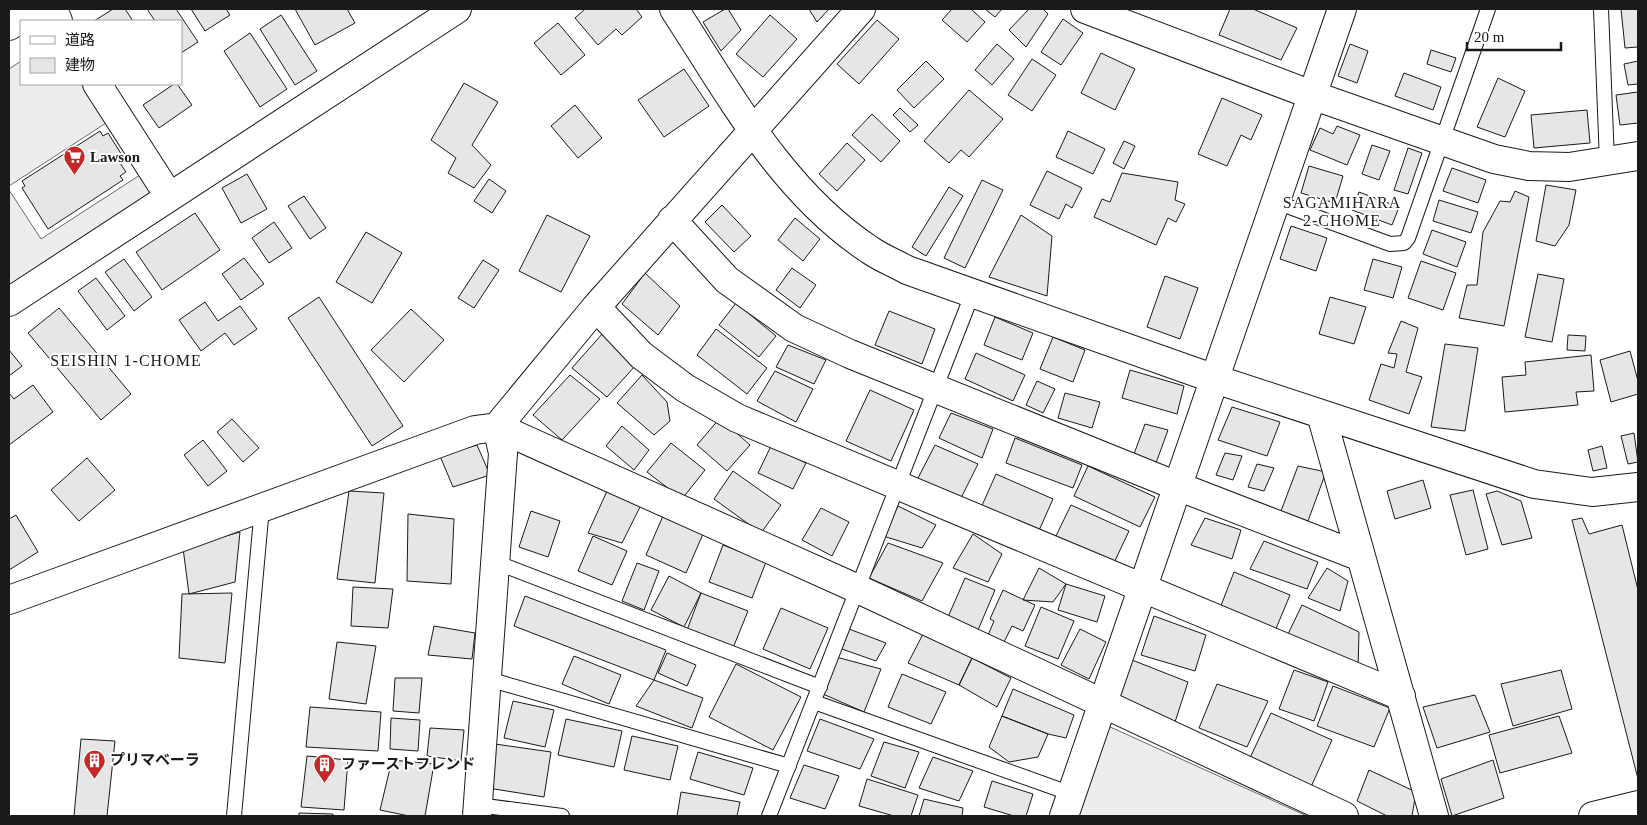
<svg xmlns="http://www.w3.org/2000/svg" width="1647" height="825" font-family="'Times New Roman','Noto Sans JP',serif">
<rect width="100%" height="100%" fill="#fff"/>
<path fill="#ededed" stroke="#6a6a6a" d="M21 61V84H81L106 123 9 186V69Z
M140 175 150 189 147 202 9 291V190L41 239Z
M1108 726 1307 816H1077Z"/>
<path fill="#e6e6e6" stroke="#1a1a1a" d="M113 9H125L133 21H94Z
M147 9H176L198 42 181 53V21H155Z
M191 9H226L230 15 205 31Z
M295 9H347L355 23 315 45Z
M585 9H636L642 17 622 35 616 29 598 45 575 18Z
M725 9H728L741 30 721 51 703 22Z
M809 9H829L817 22Z
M952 9H971L985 22 967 42 942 20Z
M985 9H1002L995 17Z
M1029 9H1043L1048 14 1026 47 1009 30Z
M1230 9H1253L1297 28 1281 60 1219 35Z
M1621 9H1638V47L1625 48Z
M281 15 317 71 295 85 260 29Z
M770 15 797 39 763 77 736 54Z
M1063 19 1083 33 1061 65 1041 52Z
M877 20 899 39 859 84 837 64Z
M558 23 585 55 561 75 534 43Z
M250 33 287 89 260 107 224 51Z
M997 44 1014 59 992 85 975 70Z
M1350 44 1368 51 1357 83 1338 76Z
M1431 50 1456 58 1451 72 1427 64Z
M1101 53 1135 69 1115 110 1081 93Z
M1032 59 1056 75 1032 111 1008 95Z
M926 61 944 79 914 108 897 90Z
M1638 61V84L1628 85 1624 64Z
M684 69 709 106 664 137 638 100Z
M1404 73 1441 87 1433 110 1395 96Z
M1498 78 1525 91 1505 137 1477 127Z
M464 83 498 102 472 145 491 165 474 188 448 173 456 158 431 140Z
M174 84H177L192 105 159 128 143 105Z
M969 90 1003 119 969 157 961 150 949 163 924 141Z
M1638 92V123L1620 125 1616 95Z
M1222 98 1262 115 1251 140 1241 135 1227 166 1198 154Z
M575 105 602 138 578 158 551 126Z
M900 108 918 125 910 132 893 115Z
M1587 110 1590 143 1534 148 1531 115Z
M872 114 900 141 881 162 852 135Z
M1337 126 1360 135 1347 165 1310 150 1320 128 1333 134Z
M100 131 103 136 108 133 125 160 120 163 126 172 120 176 123 180 48 229 22 188 25 186 22 181Z
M1068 131 1105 149 1093 174 1056 157Z
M1124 141 1135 146 1124 169 1113 163Z
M847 143 865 160 837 191 819 174Z
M1372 145 1390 151 1379 180 1362 174Z
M1408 148 1422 153 1408 194 1394 190Z
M1309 166 1343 176 1335 203 1301 193Z
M1452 168 1486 180 1478 203 1443 191Z
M1047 171 1082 188 1072 208 1066 204 1059 219 1030 205Z
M1122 173 1178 182 1175 200 1185 204 1176 222 1168 218 1156 245 1094 217 1102 199 1110 202Z
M247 174 267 209 241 223 222 188Z
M489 179 506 191 492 213 474 201Z
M982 180 1003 190 965 268 944 258Z
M1546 185 1576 190 1569 225 1555 246 1536 241Z
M949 187 963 196 926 256 912 247Z
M1515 191 1529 197 1504 326 1459 318 1467 285H1477L1483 232 1500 201 1510 202Z
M1359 192 1399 207 1392 225 1352 210Z
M304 196 326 228 310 239 288 206Z
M1439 200 1478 212 1471 233 1433 221Z
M722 205 751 236 734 252 705 222Z
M195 213 220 250 162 290 136 252Z
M547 215 590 236 561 292 519 271Z
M1021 215 1052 236 1047 296 989 277Z
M795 218 820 239 803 261 778 240Z
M274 222 292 248 269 263 252 238Z
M1291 226 1327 238 1316 271 1280 259Z
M1432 230 1466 242 1457 267 1423 254Z
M366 232 402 253 372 303 336 282Z
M244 258 264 284 241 300 222 274Z
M124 259 152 297 134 311 105 272Z
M1373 259 1402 267 1393 298 1364 290Z
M483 260 499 270 474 308 458 298Z
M1421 261 1456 273 1443 310 1408 298Z
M792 268 816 285 800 308 776 290Z
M645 273 680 306 658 335 622 304Z
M1538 274 1564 279 1552 342 1525 337Z
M1165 276 1198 288 1180 339 1147 327Z
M96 278 125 316 107 330 78 291Z
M319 297 403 426 372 446 288 318Z
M1330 297 1366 307 1354 344 1319 334Z
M205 302 218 321 240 306 257 329 234 345 225 333 201 351 179 320Z
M736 303 776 336 759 357 719 325Z
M59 308 131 394 101 420 28 333Z
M411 309 444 340 404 382 371 350Z
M889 311 935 329 922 364 875 345Z
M995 317 1033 333 1022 360 984 345Z
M1401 321 1418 328 1406 372 1422 377 1409 414 1369 400 1381 364 1394 368 1397 354 1388 353Z
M716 329 767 368 747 394 697 355Z
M603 333 636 365 607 397 572 368Z
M1568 335 1586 336 1585 351 1567 350Z
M1053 337 1085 350 1073 382 1040 369Z
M1445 344 1478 348 1465 431 1431 427Z
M788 345 826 360 814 384 776 367Z
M9 350 22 366 9 376Z
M1630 351 1638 381V394L1611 402 1600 360Z
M976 353 1025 375 1013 401 965 379Z
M1591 355 1594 391 1576 392 1578 405 1505 412 1502 377 1526 375 1525 362Z
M1130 370 1184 386 1177 414 1122 398Z
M775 371 813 389 796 422 757 401Z
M570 375 600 399 562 440 533 415Z
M642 375 667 402 670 421 654 435 617 403Z
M1037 381 1055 389 1043 413 1026 405Z
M33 385 53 412 9 445V393L14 399Z
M870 390 914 410 891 461 846 441Z
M1065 393 1100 402 1092 428 1058 418Z
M1232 407 1280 422 1267 456 1218 440Z
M951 413 993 429 982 458 939 438Z
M720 418 750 445 727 471 697 445Z
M232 419 259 448 243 462 217 432Z
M1145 424 1168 430 1156 463 1134 454Z
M622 426 649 450 634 470 606 446Z
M1634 433 1638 462 1628 464 1621 436Z
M1015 438 1082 465 1073 488 1006 463Z
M203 440 227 471 208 486 184 455Z
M671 443 705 470 682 499 647 472Z
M477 445 490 475 453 487 440 456Z
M935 445 978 464 961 498 917 480Z
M771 446 806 463 793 489 758 473Z
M1602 446 1607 468 1593 471 1588 450Z
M1225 453 1242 456 1233 480 1216 475Z
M87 458 115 490 79 521 51 490Z
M1257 464 1274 468 1264 491 1248 487Z
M1088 466 1155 497 1140 527 1074 496Z
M1298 466 1326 472 1308 521 1281 511Z
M733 471 781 505 761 533 714 499Z
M996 474 1053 499 1037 535 980 510Z
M1423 480 1431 508 1395 519 1387 491Z
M1473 490 1488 549 1466 555 1450 495Z
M349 491 384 493 375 583 337 579Z
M607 491 642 503 622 543 588 533Z
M1497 491 1521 501 1532 538 1502 545 1486 494Z
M1071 505 1129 531 1112 567 1054 540Z
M898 506 936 525 922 548 883 536Z
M821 508 849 522 832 556 802 540Z
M531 511 560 521 548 557 519 547Z
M408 514 454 519 451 584 407 581Z
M16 515 38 552 9 570V519Z
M663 516 703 534 686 573 646 555Z
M1205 518 1241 530 1232 559 1191 545Z
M1582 518 1589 534 1622 525 1638 590V779L1572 520Z
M240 532 235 582 189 594 183 548Z
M973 534 1002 554 988 582 953 568Z
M593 536 627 551 612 585 578 571Z
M1264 541 1318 562 1307 589 1250 569Z
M888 543 943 563 922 601 869 578Z
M723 545 766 562 752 598 709 582Z
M637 563 659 571 644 610 622 601Z
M1039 568 1066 584 1053 602 1023 600Z
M1327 568 1348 581 1340 611 1308 598Z
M1234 572 1290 595 1275 631 1220 608Z
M669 576 701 593 684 627 651 610Z
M965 578 995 590 978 630 948 617Z
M1066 584 1105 596 1097 622 1058 610Z
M353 587 393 589 388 628 351 626Z
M1003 590 1035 605 1023 631 1012 626 1004 642 988 635 994 621 990 619Z
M232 593 225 663 179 658 182 594Z
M701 593 748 611 733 648 687 630Z
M525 596 666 650 654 680 514 626Z
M1302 605 1359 632 1358 668 1288 634Z
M1041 607 1074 621 1058 659 1025 646Z
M781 608 828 628 810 669 763 649Z
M1154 616 1206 635 1195 671 1141 655Z
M434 626 475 633 472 659 428 655Z
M849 629 886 643 876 661 839 648Z
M1080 629 1106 642 1089 679 1061 665Z
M923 634 972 658 959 685 908 663Z
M337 642 376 646 366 704 329 699Z
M667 653 696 665 687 686 658 673Z
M574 656 621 675 609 704 562 684Z
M836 657 881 669 864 712 823 694Z
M972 658 1011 678 997 707 959 685Z
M1132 660 1188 682 1175 722 1113 693Z
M736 664 801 697 773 750 709 717Z
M1294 670 1328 682 1314 721 1279 709Z
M1561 670 1572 709 1513 726 1501 684Z
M902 674 946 692 931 724 888 707Z
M395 678H422L419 713 393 711Z
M654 680 703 698 692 728 636 706Z
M1217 684 1268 701 1247 747 1199 728Z
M1333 686 1390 708 1374 747 1317 726Z
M1013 689 1074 715 1066 738 1048 734 1002 716Z
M1475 695 1490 732 1437 748 1423 707Z
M513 701 554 710 545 747 504 738Z
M310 707 381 712 378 751 306 747Z
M1271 713 1332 740 1311 787 1249 760Z
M1002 716 1048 734 1038 757 1009 762 989 747Z
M1559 716 1572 753 1500 773 1489 735Z
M391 718 420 720 418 751 390 749Z
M566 719 622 731 614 767 558 755Z
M820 719 874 739 860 769 807 751Z
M430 728 464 730 461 761 427 756Z
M632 736 678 746 670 780 624 770Z
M81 739 115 741 107 816H74Z
M884 742 919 752 905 788 871 776Z
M495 744 551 752 544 797 488 788Z
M698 752 753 768 744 795 690 779Z
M307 756 348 760 344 810 301 807Z
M933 757 973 771 959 801 919 788Z
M392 760 434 764 425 816H409L380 810Z
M1493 760 1504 798 1452 816 1441 779Z
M804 765 839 776 825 809 790 798Z
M1369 770 1416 792 1412 816H1387L1357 801Z
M867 779 918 795 911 816H894L859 806Z
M992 781 1033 794 1026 816H1014L984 807Z
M681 792 740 802 737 816H677Z
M924 799 963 808 962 816H919Z
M299 813 333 814V816H299Z"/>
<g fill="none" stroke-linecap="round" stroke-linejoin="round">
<defs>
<path id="service" d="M1601 9 1607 162
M1276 202 1390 244 1404 243 1408 238 1488 9
M495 562 820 687
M488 679 789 766
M814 702 1072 794
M478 805 562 816
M234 816 262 507
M769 816 973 292"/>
<path id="minor" d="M53 9 58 21
M674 9C730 95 782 192 870 250 881 258 895 263 907 270L1215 379 1534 484 1592 492 1638 487
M1085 9 1312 95 1494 159 1529 166 1569 167 1638 156
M97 84 169 196
M672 220 727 280 794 328 850 354 1177 486 1361 557
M9 302 457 9
M596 307 641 355 685 388 737 418 1401 696
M1321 414 1434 816
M497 427 596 307 861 9
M9 600 475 430 497 427 858 589 1344 816
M477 816 503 453 497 427
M1064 816 1342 9"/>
<path id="tertiary" d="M9 26 35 9
M1593 816 1638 805"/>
</defs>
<use href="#service" stroke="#1a1a1a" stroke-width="16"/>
<use href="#minor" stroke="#1a1a1a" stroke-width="30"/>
<use href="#tertiary" stroke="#1a1a1a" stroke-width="30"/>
<use href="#service" stroke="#fff" stroke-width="14"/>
<use href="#minor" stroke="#fff" stroke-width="28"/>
<use href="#tertiary" stroke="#fff" stroke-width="28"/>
</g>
<defs>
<symbol id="supermarket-pin" viewBox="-11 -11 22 30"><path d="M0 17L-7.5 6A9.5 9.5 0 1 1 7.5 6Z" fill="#c62828" stroke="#fff"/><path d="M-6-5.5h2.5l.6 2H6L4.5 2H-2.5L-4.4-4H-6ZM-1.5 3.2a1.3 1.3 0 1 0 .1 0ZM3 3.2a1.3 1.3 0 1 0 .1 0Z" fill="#fff"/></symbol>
<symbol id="building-pin" viewBox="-11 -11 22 30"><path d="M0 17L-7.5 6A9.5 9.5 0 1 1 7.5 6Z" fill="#c62828" stroke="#fff"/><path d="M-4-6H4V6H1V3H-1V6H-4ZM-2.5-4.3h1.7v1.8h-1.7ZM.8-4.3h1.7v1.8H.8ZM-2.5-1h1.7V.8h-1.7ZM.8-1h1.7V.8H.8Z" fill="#fff"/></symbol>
</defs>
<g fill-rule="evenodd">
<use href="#supermarket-pin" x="62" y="144" width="25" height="34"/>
<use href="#building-pin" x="82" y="748" width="25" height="34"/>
<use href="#building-pin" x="312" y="752" width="25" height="34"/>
</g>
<g text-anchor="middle" stroke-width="4" stroke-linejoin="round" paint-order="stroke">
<g font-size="15" font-weight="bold" fill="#1a1a1a" stroke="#fff" text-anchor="start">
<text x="90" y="162">Lawson</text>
<text x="110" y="765">プリマベーラ</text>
<text x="341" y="769">ファーストフレンド</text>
</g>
<g font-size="16" letter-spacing="1" fill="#1a1a1a" stroke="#fff">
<text x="1342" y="208">SAGAMIHARA<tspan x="1342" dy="18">2-CHOME</tspan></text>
<text x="126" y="366">SEISHIN 1-CHOME</text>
</g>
</g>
<rect width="1647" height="825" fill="none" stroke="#1a1a1a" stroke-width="20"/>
<rect x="20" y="20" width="162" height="65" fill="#ffffff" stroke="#a3a3a3"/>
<rect x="30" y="36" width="25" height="8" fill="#ffffff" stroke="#a3a3a3"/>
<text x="65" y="45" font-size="15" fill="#1a1a1a">道路</text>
<rect x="30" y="58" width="25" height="15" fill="#e6e6e6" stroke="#a3a3a3"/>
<text x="65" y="70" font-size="15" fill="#1a1a1a">建物</text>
<path d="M1467 42v8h94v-8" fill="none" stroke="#1a1a1a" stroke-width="2.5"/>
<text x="1474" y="42" font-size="15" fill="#1a1a1a" stroke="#ffffff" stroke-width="4" paint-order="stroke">20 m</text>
</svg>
